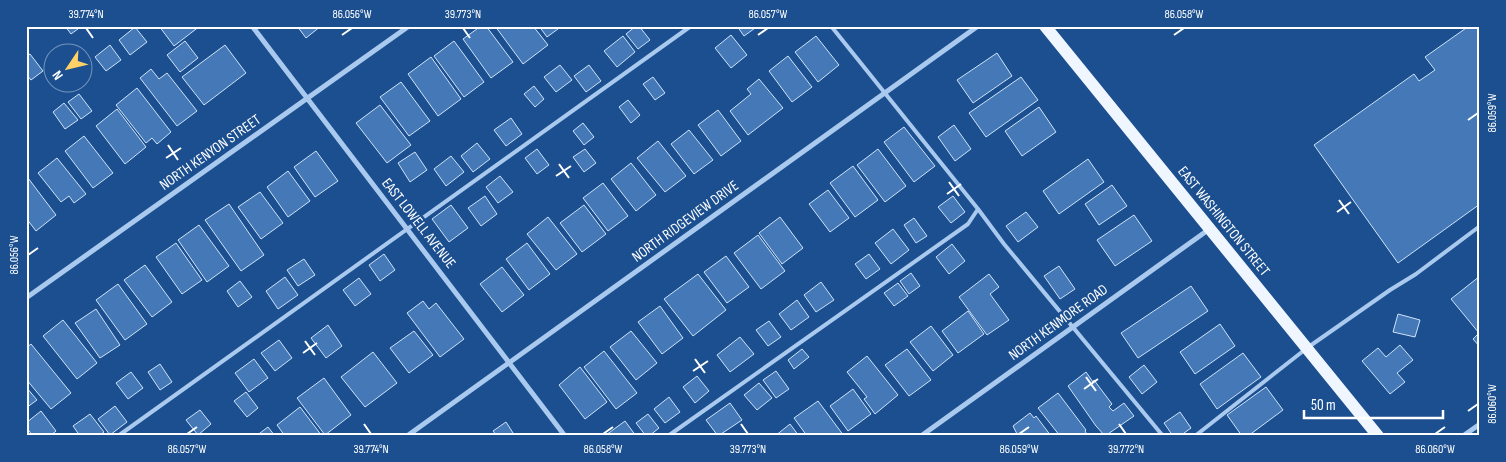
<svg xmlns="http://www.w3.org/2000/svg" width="1506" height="462" font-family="'Sofia Sans Condensed',sans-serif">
<rect width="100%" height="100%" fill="#1b4f8f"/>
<path fill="#4478b7" stroke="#cfe3fa" d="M65 26H82L71 34Z
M159 26H200L174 46Z
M297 26H321L306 38Z
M481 26H486L513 62 491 78 463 39Z
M495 26H533L548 45 523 64Z
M539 26H562L547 37Z
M636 26H639L650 40 638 49 626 34Z
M737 26H758L744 36Z
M1469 26H1480V204L1398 263 1314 145 1414 74 1419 81 1435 70 1425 57Z
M135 27 147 42 130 55 119 40Z
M731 35 747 55 731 68 715 48Z
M623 36 635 52 617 67 604 51Z
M816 36 839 65 818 82 795 52Z
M185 41 198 58 180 72 167 55Z
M454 41 484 82 464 97 434 56Z
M110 45 121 60 106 71 95 57Z
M225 45 246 73 204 105 182 77Z
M997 53 1012 76 973 103 957 80Z
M30 54 43 71 31 80 26 74V56Z
M788 56 812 87 792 102 769 71Z
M431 57 461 99 438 116 408 74Z
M560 65 572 80 556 92 544 77Z
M589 65 601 81 586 92 574 76Z
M151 69 159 79 167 73 197 111 177 126 140 78Z
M653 77 665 93 655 100 643 84Z
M1021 77 1038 100 986 137 969 113Z
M759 79 783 108 748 135 730 111 751 94 747 89Z
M401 82 430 121 409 136 380 97Z
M534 86 544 99 535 107 524 94Z
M137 88 171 132 157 144 152 138 146 143 116 105Z
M79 94 92 111 81 119 68 102Z
M628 100 640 115 631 123 619 107Z
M64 103 78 120 65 129 53 112Z
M380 105 411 145 387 163 356 123Z
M1039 107 1056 132 1022 156 1005 131Z
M117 109 146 147 125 164 96 126Z
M718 110 741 141 721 156 698 125Z
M511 118 522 134 506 146 494 130Z
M583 123 594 137 584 145 573 131Z
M954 125 971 149 955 161 938 137Z
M904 127 935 166 914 182 884 142Z
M689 130 713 160 694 174 671 144Z
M84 136 113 173 93 188 65 151Z
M658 141 686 176 665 192 637 158Z
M477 143 490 159 473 172 461 156Z
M537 149 549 165 537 174 525 158Z
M585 149 596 163 584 172 573 157Z
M878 149 906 186 885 202 857 165Z
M316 151 338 181 315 197 294 167Z
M415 152 427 170 410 182 398 163Z
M451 156 464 172 446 186 434 169Z
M57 158 86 194 74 203 69 196 61 202 38 173Z
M1088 159 1104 182 1059 214 1043 191Z
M631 163 656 195 636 211 611 179Z
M853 166 878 200 855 217 830 183Z
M288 171 310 201 288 217 267 187Z
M500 176 513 192 498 203 486 187Z
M28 178 56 215 36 231 26 218V179Z
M603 183 628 216 608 231 583 198Z
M1112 185 1127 206 1099 225 1085 204Z
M828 190 849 218 830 232 809 204Z
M260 192 283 223 261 239 238 207Z
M485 196 497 214 481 226 468 208Z
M953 196 965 212 951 223 938 207Z
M229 204 264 255 241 271 205 220Z
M451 205 468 228 449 242 432 219Z
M584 205 606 234 582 252 560 223Z
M1026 212 1038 227 1018 242 1006 226Z
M1134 215 1152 241 1115 266 1097 240Z
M548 217 577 254 556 270 527 234Z
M780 217 803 248 782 264 759 233Z
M914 218 927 236 916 243 904 225Z
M199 225 229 266 207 282 178 240Z
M893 229 909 250 891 264 875 243Z
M758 235 785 271 761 289 734 253Z
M176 243 202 280 182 294 156 257Z
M527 243 550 274 529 290 506 259Z
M952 244 965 261 949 274 936 257Z
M384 254 395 270 380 281 369 265Z
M869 254 880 269 866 279 855 264Z
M726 256 749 287 727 303 704 272Z
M304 259 315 275 298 286 287 270Z
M145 265 172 302 152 317 124 280Z
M1059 266 1075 289 1060 299 1044 276Z
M502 267 524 295 502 312 480 284Z
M911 273 920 286 909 294 900 281Z
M698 274 726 310 693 336 664 299Z
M989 274 999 287 990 294 1009 320 987 335 959 297Z
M1480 276V347L1473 339 1479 333 1451 299Z
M285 277 298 295 278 309 266 291Z
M359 278 371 294 355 306 343 290Z
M240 281 252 297 238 307 227 291Z
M821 282 834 300 816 312 804 295Z
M898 283 908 296 894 306 884 293Z
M118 284 147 324 125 340 96 300Z
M1191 286 1208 311 1138 358 1121 333Z
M797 300 809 317 791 330 779 314Z
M423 301 429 309 436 303 464 339 440 357 407 313Z
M660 306 683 338 662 354 638 322Z
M96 309 120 345 100 358 75 323Z
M968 311 984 334 958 353 942 331Z
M1398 314 1420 320 1415 337 1393 332Z
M63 320 97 363 77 379 43 336Z
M769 321 781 337 768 346 756 330Z
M1220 324 1235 346 1195 374 1180 352Z
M328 325 342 346 326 358 311 338Z
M931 326 953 355 933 371 910 342Z
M414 331 433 355 409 373 390 348Z
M631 331 657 363 636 380 610 347Z
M740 337 754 354 730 372 717 355Z
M279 340 292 358 275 371 261 353Z
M31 344 71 393 51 409 26 379V348Z
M1400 345 1413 360 1397 373 1405 382 1390 394 1362 361 1378 348 1386 357Z
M802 349 809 357 794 369 788 360Z
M907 349 931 380 909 396 885 365Z
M604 351 637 393 616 409 584 367Z
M373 352 397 383 365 407 341 377Z
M1243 353 1261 377 1217 409 1200 384Z
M867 356 898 395 875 414 864 399 867 397 847 372Z
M254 359 268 378 249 392 235 373Z
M160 364 172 382 160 390 148 372Z
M1144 365 1157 382 1142 394 1129 377Z
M580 367 607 402 585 419 559 385Z
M776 371 789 389 776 398 763 380Z
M131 372 143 388 128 399 116 383Z
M1086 372 1093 382 1094 380 1112 404 1109 407 1113 411 1124 403 1134 416 1105 436 1096 426 1068 386Z
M697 376 709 391 695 403 683 387Z
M324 378 351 415 325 435 297 398Z
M759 383 772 398 757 410 744 395Z
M26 387 37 400 26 408Z
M1266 387 1283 410 1248 436H1242L1227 415Z
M853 389 871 414 848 431 830 406Z
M246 392 258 408 247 417 234 401Z
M1058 393 1086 430 1085 431 1088 436H1060L1038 408Z
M669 397 680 412 665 423 654 409Z
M818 401 844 436H807L794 418Z
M730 403 742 420 718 436 706 420Z
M115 406 127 422 110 435 98 419Z
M300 407 322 436H285L277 425Z
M200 410 211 424 198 435 186 420Z
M41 411 56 431 50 436H33L26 427V423Z
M1180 412 1191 428 1180 436H1173L1164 423Z
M1030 413 1034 418 1036 416 1051 436H1018L1013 426Z
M90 414 104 432 99 436H80L73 426Z
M648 414 659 428 649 436H646L636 423Z
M625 421 636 436H606V435Z
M506 422 515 436H497L493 431Z
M790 424 799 436H775Z
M268 427 275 436H256Z"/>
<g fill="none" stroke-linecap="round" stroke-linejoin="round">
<path stroke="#a9c9ee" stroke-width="4" d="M831 26 978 209 1004 244 1163 436
M118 436 691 26
M668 436 968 224 978 209
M1195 436 1307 348 1390 290 1416 274 1480 226"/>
<path stroke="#a9c9ee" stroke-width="5" d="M252 26 565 436
M26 298 409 26
M407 436 978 26
M921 436 1208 230
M1463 436 1480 424"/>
<path stroke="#f0f6ff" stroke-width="12" d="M1045 26 1378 436"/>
</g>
<path fill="none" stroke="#fff" stroke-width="2" d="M86 28 93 38M463 28 470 38M342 35 352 28M758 35 768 28M1174 35 1184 28M1468 120 1478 113M168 145 178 160M166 158 181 148M559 164 569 178M556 176 571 166M949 182 959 196M947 194 961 184M1339 200 1349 214M1337 212 1351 202M28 255 38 248M305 341 315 355M303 353 317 343M695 359 705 373M693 371 708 361M1086 377 1096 391M1084 389 1098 379M1468 411 1478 404M364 424 371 434M741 424 748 434M1119 424 1126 434M187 434 197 427M603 434 613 427M1019 434 1029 427M1435 434 1445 427"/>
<g text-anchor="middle" stroke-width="5" stroke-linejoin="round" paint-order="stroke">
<g font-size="15" fill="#fff" stroke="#1b4f8f">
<text transform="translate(210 152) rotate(-35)" y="5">NORTH KENYON STREET</text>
<text transform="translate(685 221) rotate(-36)" y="5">NORTH RIDGEVIEW DRIVE</text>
<text transform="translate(1224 221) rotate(51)" y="5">EAST WASHINGTON STREET</text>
<text transform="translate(419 223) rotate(52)" y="5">EAST LOWELL AVENUE</text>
<text transform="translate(1058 322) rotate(-36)" y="5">NORTH KENMORE ROAD</text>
</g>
</g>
<rect width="1506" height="462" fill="none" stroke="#1b4f8f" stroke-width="55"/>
<g transform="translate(68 68) rotate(235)"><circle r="24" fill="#1b4f8f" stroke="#7695bc"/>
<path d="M0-4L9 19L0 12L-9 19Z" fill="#ffd166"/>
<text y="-8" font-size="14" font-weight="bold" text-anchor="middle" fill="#ffffff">N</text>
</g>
<path d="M1304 410v8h139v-8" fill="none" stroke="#ffffff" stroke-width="2.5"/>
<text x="1311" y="410" font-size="15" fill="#ffffff" stroke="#1b4f8f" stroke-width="4" paint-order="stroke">50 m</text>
<rect x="28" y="28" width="1450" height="406" fill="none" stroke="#fff" stroke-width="2"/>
<g font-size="12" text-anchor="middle" fill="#fff">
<text x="86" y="18">39.774°N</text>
<text x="352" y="18">86.056°W</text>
<text x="463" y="18">39.773°N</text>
<text x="768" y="18">86.057°W</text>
<text x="1184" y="18">86.058°W</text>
<text transform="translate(1492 113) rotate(-90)" y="4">86.059°W</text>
<text transform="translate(14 255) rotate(-90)" y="4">86.056°W</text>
<text transform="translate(1492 404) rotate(-90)" y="4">86.060°W</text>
<text x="187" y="453">86.057°W</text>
<text x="371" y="453">39.774°N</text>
<text x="603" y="453">86.058°W</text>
<text x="748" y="453">39.773°N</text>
<text x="1019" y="453">86.059°W</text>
<text x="1126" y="453">39.772°N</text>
<text x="1435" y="453">86.060°W</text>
</g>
</svg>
